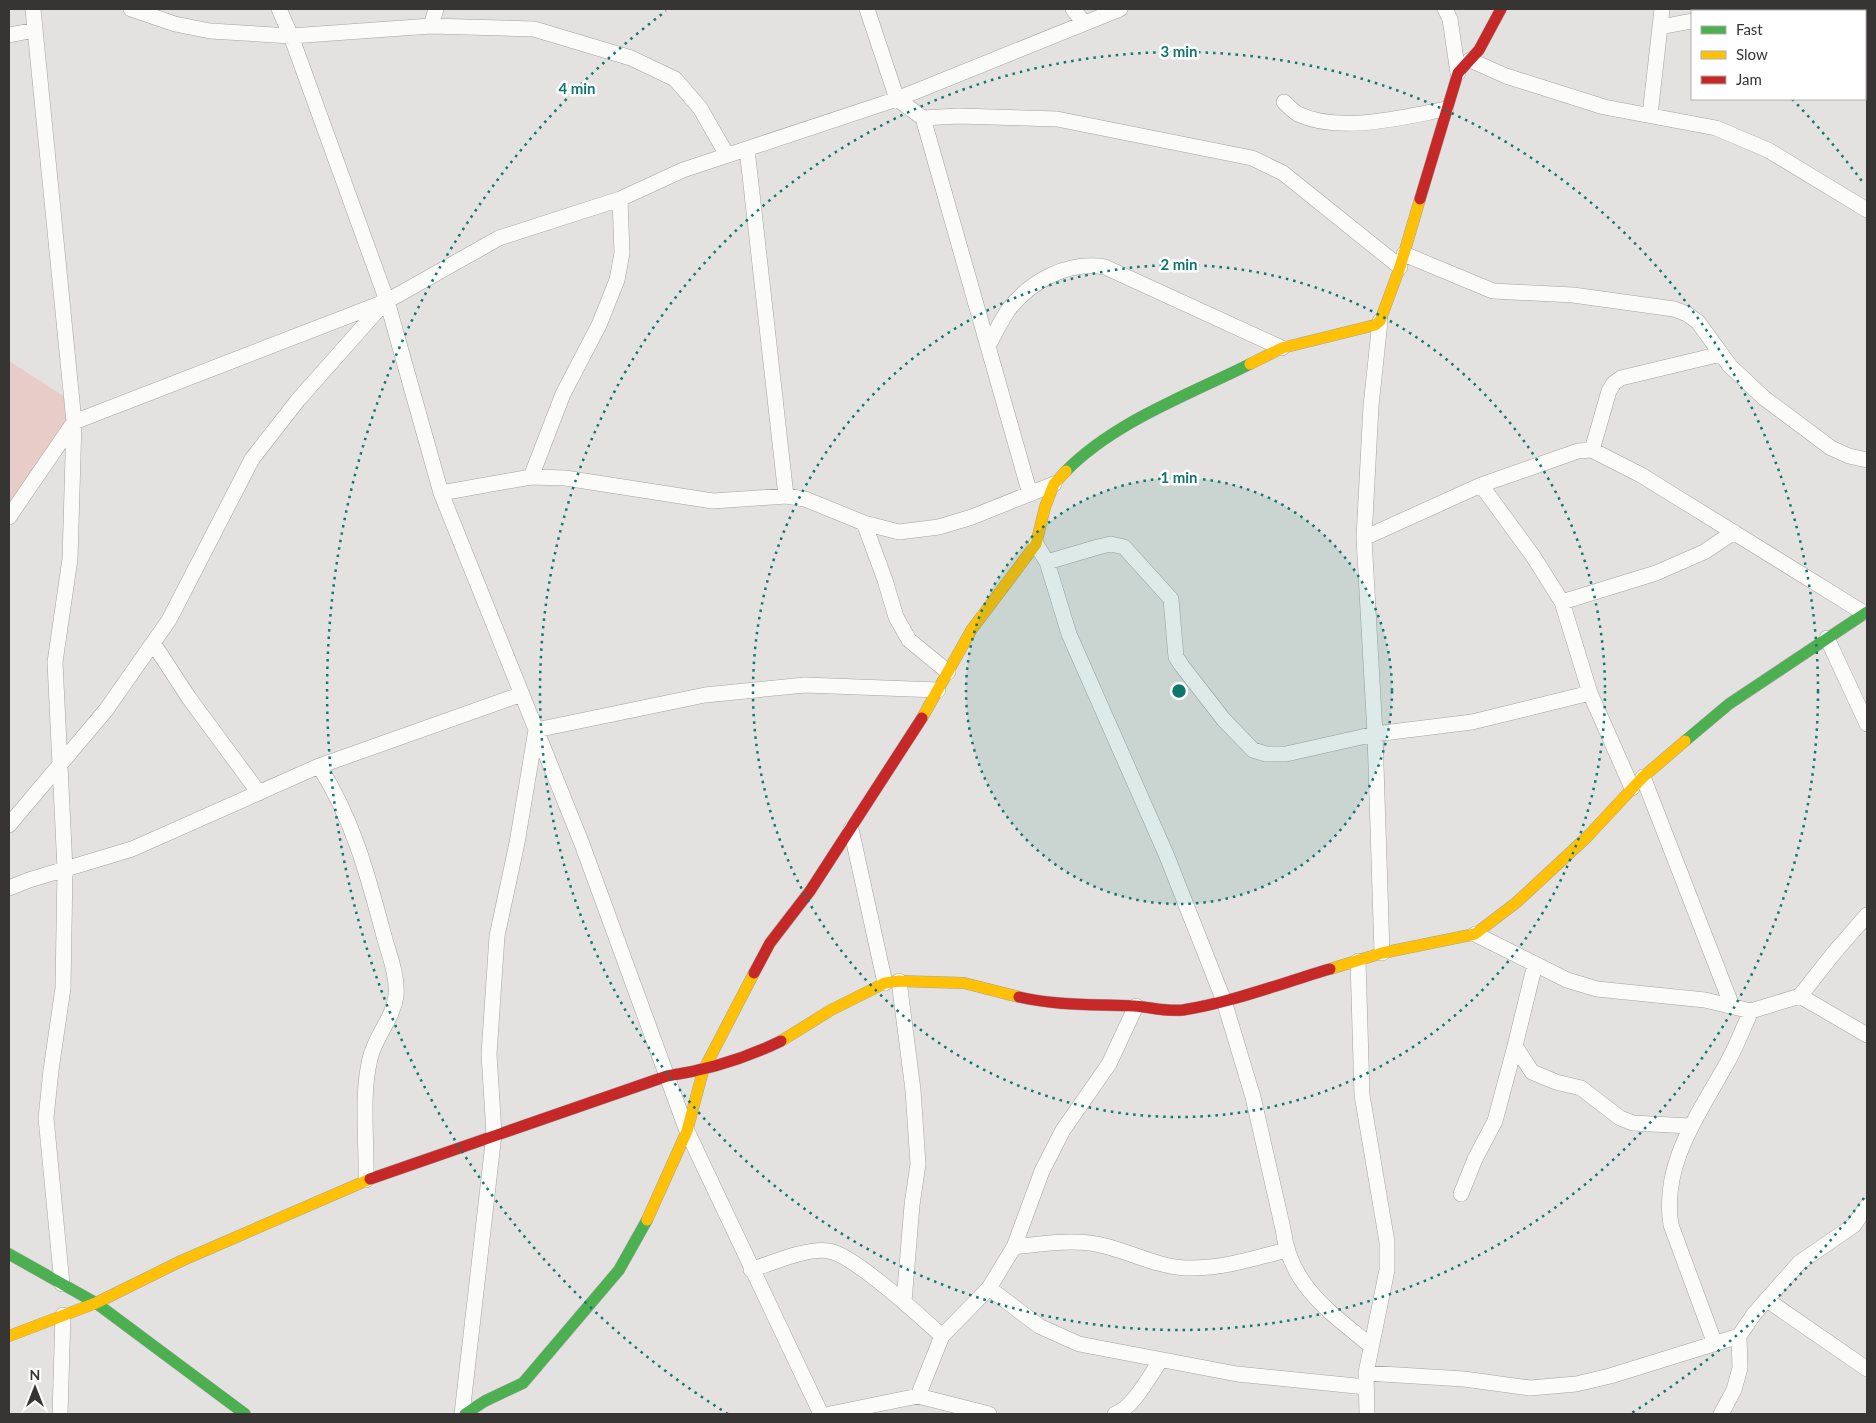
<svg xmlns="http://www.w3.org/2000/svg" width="1876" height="1423" font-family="Lato,sans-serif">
<rect width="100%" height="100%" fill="#e4e2e0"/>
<path fill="#e7ccc8" d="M9 361 76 404 9 507Z"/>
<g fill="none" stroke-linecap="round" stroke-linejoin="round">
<defs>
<path id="street" d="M33 9 74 422 70 559 55 662 65 869 63 988 51 1070 46 1118 62 1284
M131 9 175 24 210 31 291 36 431 26 534 29 631 58 675 79 700 108 727 155
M279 9 291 36 387 301 441 493 582 844 687 1131 821 1414
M867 9 897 99 923 118 958 116 1057 119 1252 158 1283 173 1400 267
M1073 9 1084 23
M1445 9 1450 19 1458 73
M1824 9 1829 11
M1746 11 1759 9
M1858 11 1867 10
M431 26 436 9
M1660 27 1692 21
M9 35 35 30
M1470 60 1506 76 1604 107 1716 128 1768 150 1867 210
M1284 102C1288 106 1293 111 1298 114 1340 134 1403 117 1446 109
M1650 115 1662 9
M923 118 1030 494
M747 149 786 496
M1404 254 1493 291 1573 295 1674 309 1687 314 1698 322 1730 366 1764 398 1831 448 1849 456 1867 460
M1380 321 1371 406 1364 538 1375 734 1382 953
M988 346C995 334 1001 320 1009 309 1032 280 1068 261 1105 267L1282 348
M1592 450 1609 391 1614 383 1621 378 1721 354
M531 477 563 394 599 325 617 280 622 253 620 199
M1481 485 1533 556 1562 602 1590 693 1632 788
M441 493 531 477 565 478 713 501 786 496 805 499 864 523 899 532 939 527 972 517 1054 484
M9 517 74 422 387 301 499 238 620 199 683 170 897 99 1120 9
M864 523 885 580 896 617 909 640 948 672
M1364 538 1481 485 1578 451 1592 450 1641 475 1864 613
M1036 544 1047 562 1069 634 1166 854 1224 1001 1253 1097 1283 1229C1290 1286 1330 1312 1371 1346
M1047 562 1098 547 1111 544 1124 547 1171 599 1176 657 1182 666 1224 720 1253 750 1266 754H1286L1375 734 1472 722 1590 693
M1562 602 1656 573 1704 552 1734 532
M1827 638 1867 724
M153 643 189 698 259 793
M319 766C353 819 368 876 384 936 389 954 398 977 396 996 393 1019 375 1036 370 1059 361 1095 367 1142 366 1180
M1643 777 1732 1006
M9 825 106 710 169 620 252 459 298 400 384 303
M851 829 885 983
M9 888 29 880 132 849 319 766 522 694
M1475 934 1567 980 1597 989 1705 1000 1751 1011 1800 996 1833 954 1867 915
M1358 961 1362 1095 1387 1242V1270L1366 1373 1367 1414
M1535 964 1515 1046 1532 1072 1556 1082 1581 1088 1620 1118 1633 1123 1690 1126
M899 981 913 1090 918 1164 912 1205 904 1302
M1800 996 1867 1035
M1461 1194 1475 1159 1495 1121 1515 1046
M1014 1247C1039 1244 1064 1240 1090 1243 1122 1247 1152 1266 1185 1268 1220 1269 1253 1259 1286 1250
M751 1270C772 1263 808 1247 829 1251 854 1255 921 1317 942 1336
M989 1288 1039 1326 1079 1344 1237 1374 1366 1387
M1767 1300 1867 1369
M1715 1344 1671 1225C1661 1164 1699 1114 1727 1063 1736 1047 1743 1029 1751 1011
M1366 1373 1464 1379 1530 1388 1576 1384 1610 1376 1739 1336
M918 1396 942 1336 989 1288 1014 1247 1042 1171 1063 1130 1109 1064 1136 1006
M60 1414 63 1315
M462 1414 494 1134 489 1054 497 936 517 843 536 730 705 695 805 685 938 690
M830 1414 918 1396 989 1414
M1115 1414C1132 1409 1150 1376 1160 1361
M1721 1414 1734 1390 1740 1368 1739 1336 1754 1314 1799 1263 1854 1225 1867 1206"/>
<path id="fast" d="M1066 471C1114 422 1188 395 1250 364
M1685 741 1729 704 1867 612
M9 1254 96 1303 245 1414
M465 1414 485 1401 523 1383 619 1270 647 1220"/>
<path id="slow" d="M1250 364 1282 348 1375 325 1380 321 1400 267 1420 199
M922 718 972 629 1036 544 1045 507 1054 484 1066 471
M1330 969 1382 953 1475 934 1517 902 1587 837 1643 777 1685 741
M781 1041 831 1010 885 983 899 981 964 983 1019 997
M647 1220 687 1131 703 1071 754 973
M9 1336 96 1303 181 1261 370 1179"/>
<path id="jam" d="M1420 199 1458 73 1479 50 1501 9
M754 973 770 943 810 891 922 718
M1019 997C1058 1006 1095 1004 1134 1006 1151 1007 1165 1012 1183 1010 1233 1002 1282 983 1330 969
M370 1179 667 1076C708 1070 744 1059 781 1041"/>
</defs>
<use href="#street" stroke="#a4a3a2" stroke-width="16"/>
<use href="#fast" stroke="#a4a3a2" stroke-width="12"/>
<use href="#slow" stroke="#a4a3a2" stroke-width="12"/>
<use href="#jam" stroke="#a4a3a2" stroke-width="12"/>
<use href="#street" stroke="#fbfbfa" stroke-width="15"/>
<use href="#fast" stroke="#4caf50" stroke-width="11"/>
<use href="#slow" stroke="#ffc107" stroke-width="11"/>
<use href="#jam" stroke="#c62828" stroke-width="11"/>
</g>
<circle cx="1179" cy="691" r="213" fill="#0f766e" fill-opacity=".12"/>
<g fill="none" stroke="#0f766e" stroke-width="2.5" stroke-dasharray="2.5 5">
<circle cx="1179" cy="691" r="213"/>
<circle cx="1179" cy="691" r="426"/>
<circle cx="1179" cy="691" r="639"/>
<path d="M1864 1198A852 852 0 0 1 1630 1414M728 1414A852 852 0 0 1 666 11M1792 99A852 852 0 0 1 1864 184"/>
</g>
<circle cx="1179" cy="691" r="8" fill="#0f766e" stroke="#fff" stroke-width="2.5"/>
<g font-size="15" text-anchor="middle" font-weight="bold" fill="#0f766e" stroke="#fff" stroke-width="5" stroke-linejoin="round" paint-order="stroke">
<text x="1179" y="57">3 min</text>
<text x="577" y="94">4 min</text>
<text x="1179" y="270">2 min</text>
<text x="1179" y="483">1 min</text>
</g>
<rect width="1876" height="1423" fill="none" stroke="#363534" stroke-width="20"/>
<rect x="1691" y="10" width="175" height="90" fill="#ffffff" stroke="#afaeae"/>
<rect x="1701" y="26" width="25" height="8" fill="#4caf50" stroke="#afaeae"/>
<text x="1736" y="35" font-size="15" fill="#363534">Fast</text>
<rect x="1701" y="51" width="25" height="8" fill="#ffc107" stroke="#afaeae"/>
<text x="1736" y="60" font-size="15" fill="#363534">Slow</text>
<rect x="1701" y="76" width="25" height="8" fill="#c62828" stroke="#afaeae"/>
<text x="1736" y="85" font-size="15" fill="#363534">Jam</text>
<g transform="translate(35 1388)" stroke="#ffffff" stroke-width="4" paint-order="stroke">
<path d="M0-4L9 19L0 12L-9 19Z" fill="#363534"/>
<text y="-8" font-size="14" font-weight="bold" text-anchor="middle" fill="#363534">N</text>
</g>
</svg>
